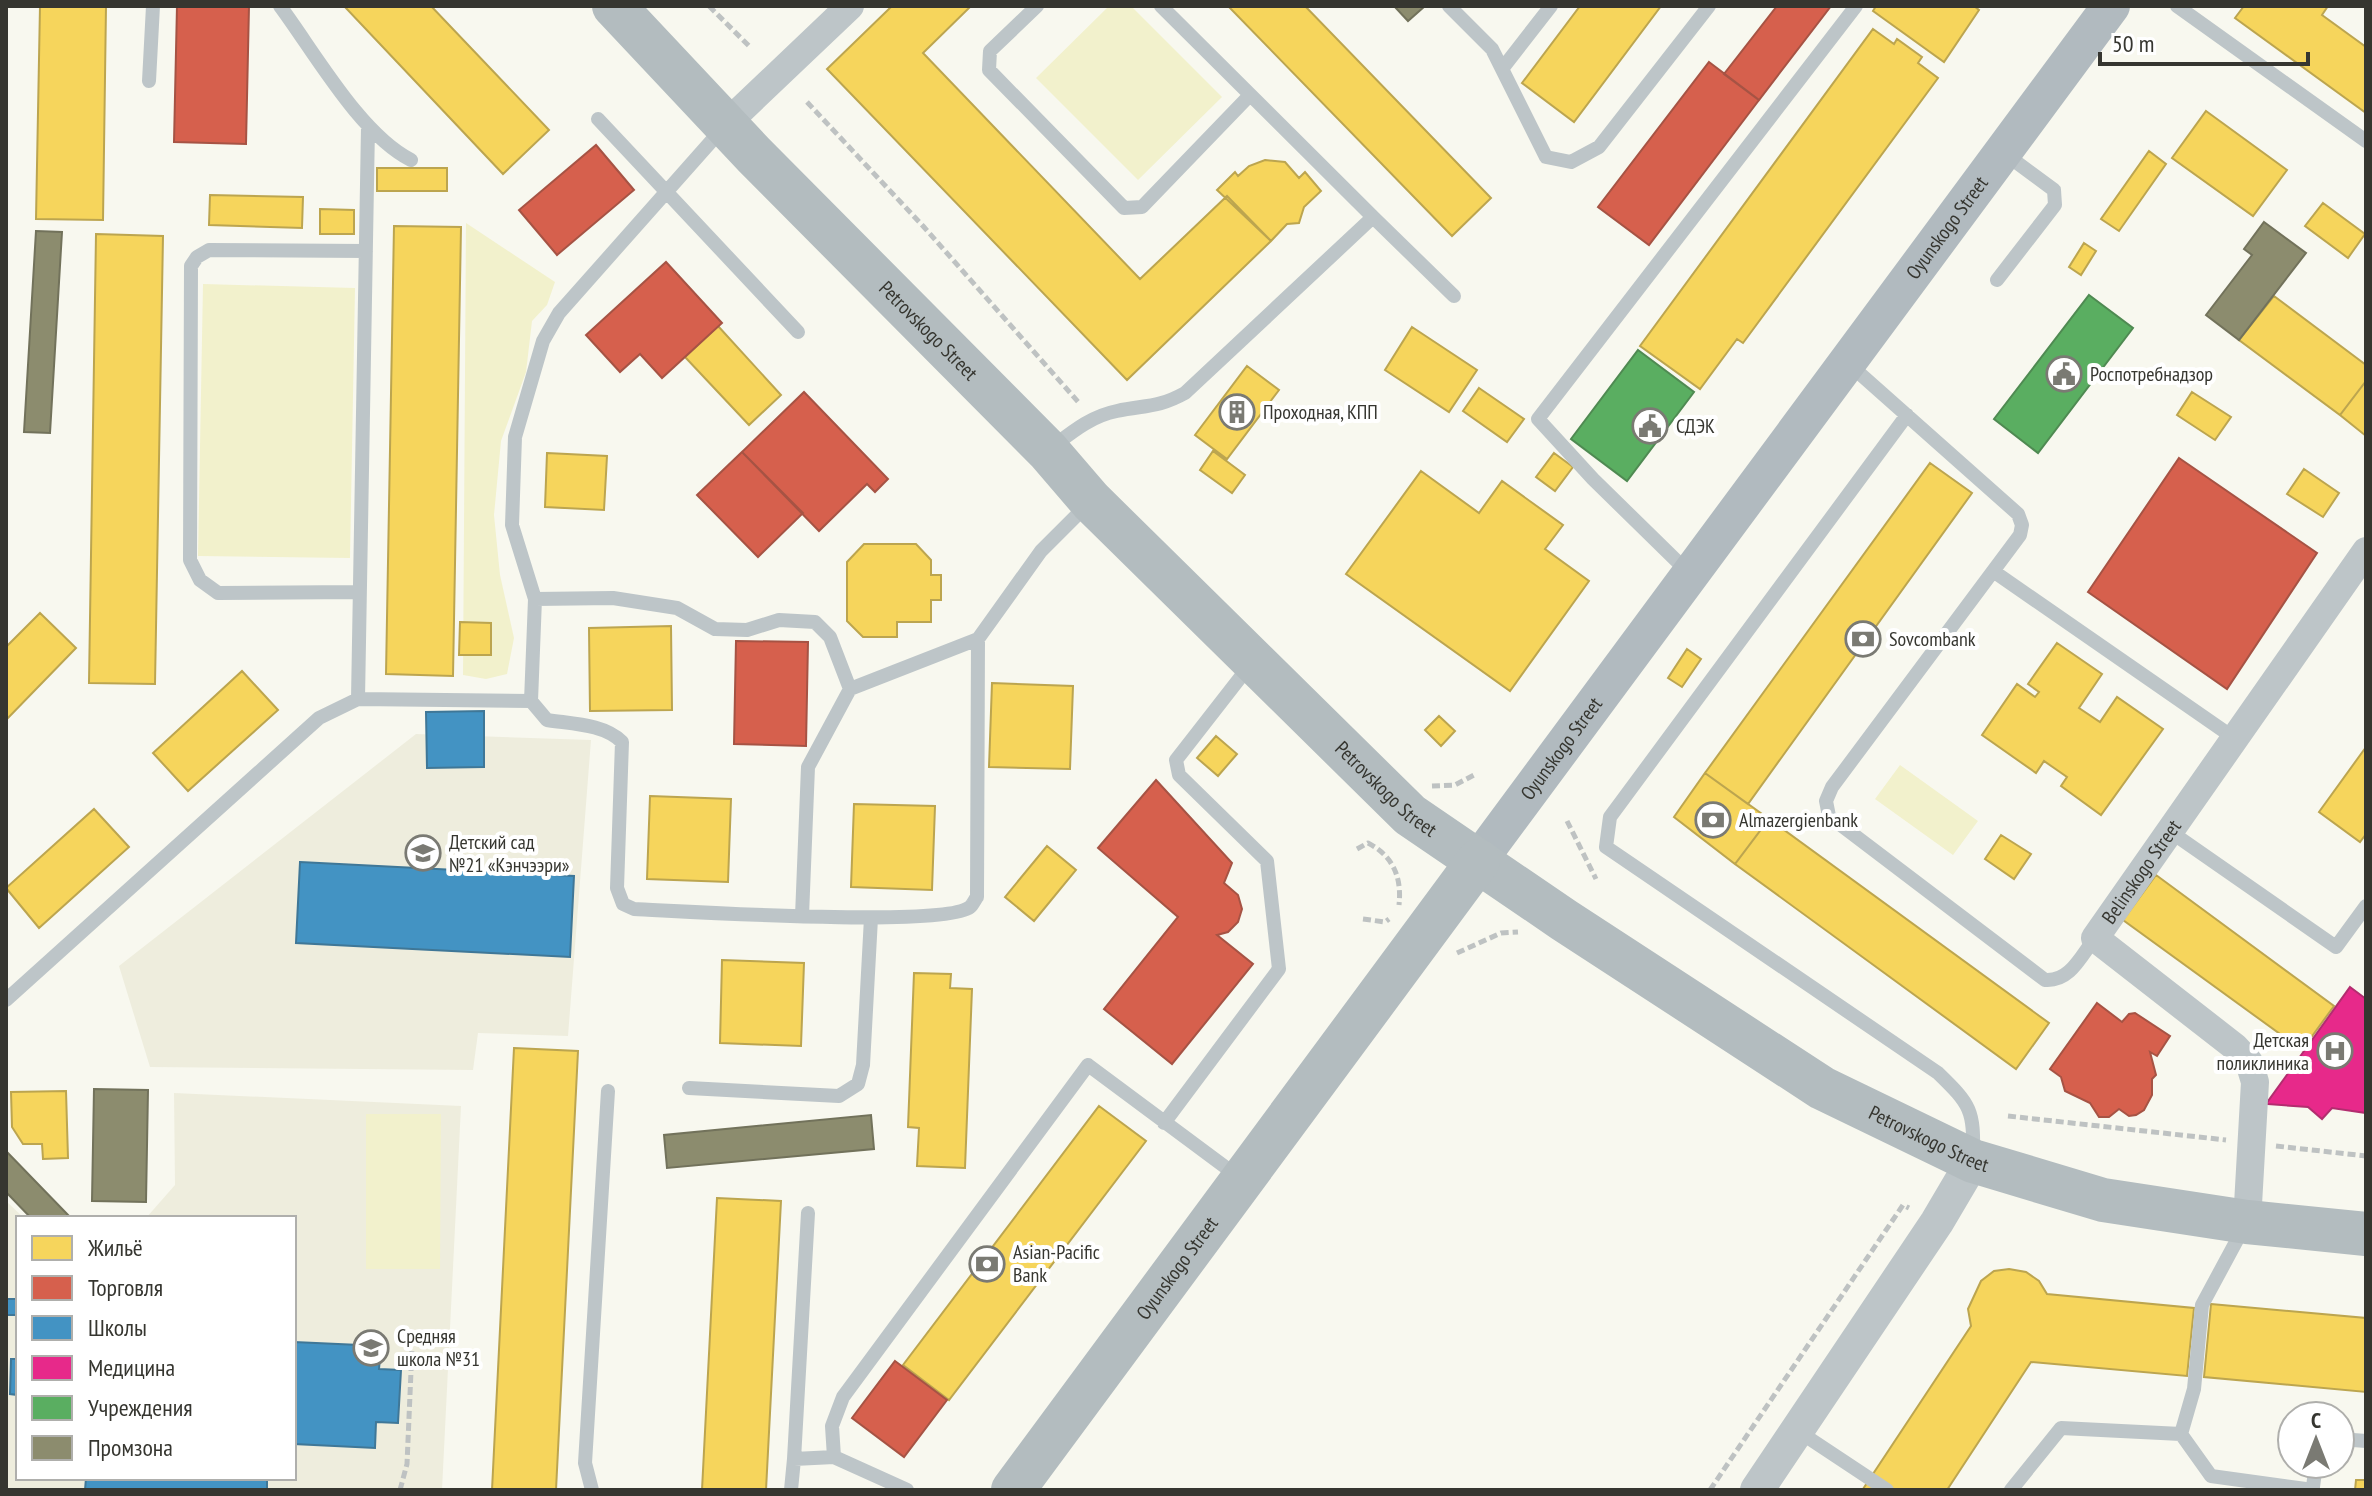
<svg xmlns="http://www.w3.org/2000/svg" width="2372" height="1496" font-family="'PT Sans Narrow',sans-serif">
<rect width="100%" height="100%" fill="#f8f8ef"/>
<path fill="#eeeddd" d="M416 734 591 740 568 1036 478 1033 473 1070 150 1067 119 966Z
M174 1093 461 1106 442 1490H6V1201L24 1218H18V1478H294V1218H146L175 1185Z"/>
<path fill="#f2f1cc" d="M1109 6H1131L1222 97 1138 180 1036 78Z
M466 223 555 282 547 305 532 321 526 372 501 441 494 515 500 575 514 638 507 674 486 679 463 675Z
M203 284 355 288 350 558 198 556Z
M1900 765 1978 821 1953 855 1875 799Z
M366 1114H441L440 1269H366Z"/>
<path fill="#f6d55c" stroke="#bca54f" stroke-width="2" d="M40 6H106L103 220 36 219Z
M344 6H431L549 130 503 174Z
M892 6H971L923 53 1140 279 1227 196 1271 241 1127 380 827 69Z
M1228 6H1305L1491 198 1452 236Z
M1580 6H1661L1574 122 1522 83Z
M1876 6H1974L1979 10 1944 62 1873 11Z
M2244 6H2328L2322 15 2366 47V113L2235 18Z
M1873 29 1894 44 1897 39 1922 57 1918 63 1938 78 1743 343 1737 339 1700 389 1640 346Z
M2206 111 2287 170 2253 216 2172 158Z
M2149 151 2166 164 2119 231 2101 219Z
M1265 160 1285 162 1299 178 1305 172 1321 191 1304 207 1299 223 1287 224 1271 241 1217 190 1235 172 1238 176 1249 166Z
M377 168H447V191H377Z
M210 195 303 197 302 228 209 225Z
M2323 203 2365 234 2348 258 2305 226Z
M320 209 354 210V234H320Z
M394 226 461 227 453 676 386 674Z
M96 234 163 236 155 684 89 683Z
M2084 243 2096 251 2081 275 2069 267Z
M2274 296 2366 365V381L2340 415 2239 340Z
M718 326 781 395 749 425 685 357Z
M1412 327 1477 370 1449 412 1385 370Z
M1247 366 1279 390 1227 459 1195 435Z
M2366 381V436L2340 415Z
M1479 388 1524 419 1507 442 1463 411Z
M2192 392 2231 417 2215 440 2177 415Z
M1213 451 1245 475 1232 493 1200 470Z
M547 453 607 456 604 510 545 507Z
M1554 453 1573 467 1555 491 1536 477Z
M1930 463 1972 493 1748 804 1705 773Z
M2304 469 2339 493 2323 517 2287 494Z
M1421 471 1479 513 1502 481 1563 525 1545 549 1589 581 1510 691 1346 574Z
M864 544H916L931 560V575H941V600H931V622H897V637H863L847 621V562Z
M40 613 76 648 6 720V647Z
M460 622 491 623V655H459Z
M671 626 672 710 590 711 589 628Z
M2057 643 2102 674 2079 708 2100 722 2117 697 2163 729 2101 815 2061 786 2067 777 2044 761 2036 773 1982 735 2017 684 2035 697 2039 692 2028 684Z
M1687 649 1701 659 1682 687 1668 678Z
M242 671 278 710 188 791 153 753Z
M992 683 1073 686 1070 769 989 767Z
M1439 716 1455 731 1441 746 1425 730Z
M1216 736 1237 754 1218 776 1197 758Z
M2366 747V834L2360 842 2319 812Z
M1705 773 1769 819 1735 864 1674 817Z
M650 796 731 799 728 882 647 879Z
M854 804 935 806 932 890 851 887Z
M94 809 129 847 39 928 6 888Z
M1769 819 2049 1023 2016 1069 1735 864Z
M2001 835 2031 854 2014 879 1985 859Z
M1047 846 1076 870 1034 921 1005 897Z
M2156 875 2334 1006 2302 1050 2123 920Z
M722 960 804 963 801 1046 720 1043Z
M914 973 951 974 950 988 972 989 965 1168 917 1166 919 1128 908 1127Z
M514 1048 578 1051 556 1490H492Z
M66 1091 68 1158 43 1159 42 1144H23L12 1127 11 1092Z
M1099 1106 1146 1141 949 1400 903 1365Z
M717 1198 781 1201 766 1490H702Z
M2009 1269 2026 1272 2039 1281 2047 1294 2194 1308 2187 1376 2031 1362 1947 1490 1863 1489 1971 1326 1968 1309 1981 1281 1994 1271Z
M2211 1304 2366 1318V1392L2204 1377Z
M2356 1480H2366V1490H2355Z"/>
<path fill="#d6604d" stroke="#a65344" stroke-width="2" d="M177 6H249L246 144 174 142Z
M1777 6H1831L1759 100 1724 74Z
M1709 62 1759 100 1649 245 1598 207Z
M596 145 634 190 557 255 519 210Z
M666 262 722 323 662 378 640 354 620 372 586 335Z
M804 392 888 479 875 492 867 484 819 531 742 452Z
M742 452 803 513 758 557 697 495Z
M2179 458 2317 553 2227 689 2088 592Z
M736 641 808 642 806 746 734 744Z
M1156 780 1232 863 1224 883 1238 895 1242 909 1238 922 1228 932 1217 935 1253 964 1172 1064 1104 1009 1178 917 1098 848Z
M2097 1003 2122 1022 2129 1014 2135 1013 2170 1036 2157 1056 2150 1052 2156 1075 2152 1079V1095L2144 1110 2136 1115 2129 1116 2119 1109 2109 1117H2099L2090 1103 2065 1091 2061 1077 2050 1069Z
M895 1361 947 1400 904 1457 852 1418Z"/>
<path fill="#4393c3" stroke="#3f7797" stroke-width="2" d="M484 711V767L427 768 426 712Z
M300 862 574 876 570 957 296 943Z
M6 1299H18V1315H6Z
M294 1342 381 1346 379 1369 401 1370 398 1423 376 1422 375 1448 294 1444Z
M11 1359H18V1395L10 1394Z
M86 1478H267V1490H85Z"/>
<path fill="#e7298a" stroke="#b22d6f" stroke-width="2" d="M2350 987 2366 999V1113L2332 1108 2322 1119 2308 1107 2266 1104Z"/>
<path fill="#5aae61" stroke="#4f8a52" stroke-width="2" d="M2089 295 2133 328 2038 453 1994 419Z
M1638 350 1694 392 1627 481 1571 439Z"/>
<path fill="#8c8c6e" stroke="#72725b" stroke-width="2" d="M1394 6H1425L1408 21Z
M2264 222 2306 253 2239 340 2206 315 2252 255 2244 249Z
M36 231 62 232 50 433 24 432Z
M94 1089 148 1090 146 1202 92 1201Z
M871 1115 874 1149 667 1168 664 1135Z
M6 1151 71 1218H31L6 1192Z"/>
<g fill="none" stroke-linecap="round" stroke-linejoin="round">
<path stroke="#bec2c2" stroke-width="5" stroke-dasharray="8 4" stroke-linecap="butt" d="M709 6 749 46
M807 102 923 226 1080 404
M1432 786 1455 785 1474 775
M1567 821 1596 879
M1357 849 1368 843C1393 856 1402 877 1399 905
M1363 919 1385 922 1389 919
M1457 953 1501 933 1518 932
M2008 1116 2226 1140
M2276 1146 2366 1156
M400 1490 407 1464 412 1348
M1710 1490 1903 1205 1909 1208"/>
<path stroke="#bdc5c8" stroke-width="14" d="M280 6C315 53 360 134 411 160
M1037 6 990 51 989 70 1124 208 1142 207 1250 95
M1449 6 1492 49 1546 157 1571 162 1599 147 1709 6
M2177 6 2366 141
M1502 69 1551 6
M149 81 153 6
M598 119 798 332
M723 128 559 313 543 341 515 437 512 525 535 599 531 701 547 720C572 724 604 724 622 742L617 888 623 904 634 909C682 911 944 928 970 907 971 907 976 898 977 897L978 639
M1373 217 1454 296
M1997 280 2055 205 2054 190 2004 153
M1849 364 2018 514 2022 525 2020 535 1832 787 1826 801 1829 816 2045 980C2070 982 2081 956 2095 938
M1907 415 1610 817 1606 847 1938 1073C1971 1105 1974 1110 1973 1156
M1051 448C1072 432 1091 416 1117 411 1145 405 1158 408 1185 393L1373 217 1161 6
M1993 571 2234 738
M1690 574 1593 479 1538 419 1856 6
M359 592 218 593 200 580 190 560 191 266 197 257 209 250 366 251
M535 599 613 598 677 608 715 629 747 630 779 620 815 622 830 637 850 689
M358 699 531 701
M2168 830 2336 947 2366 906
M802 916 808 767 850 689 978 639 1041 551 1087 505
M6 1000 319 718 358 699 368 127
M689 1088 839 1096 858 1084 863 1065 871 918
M1164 1123 1279 969 1267 861 1179 775 1176 760 1250 665
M808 1213 794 1459 834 1457 907 1490
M1798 1431 1887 1490
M2181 1434 2194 1389 2202 1305 2244 1227
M2340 1439 2366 1441
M834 1457 832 1426 843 1397 1088 1065 1240 1178
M2313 1487 2316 1464
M592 1490 585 1463 608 1091
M791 1490 794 1459
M2011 1490 2061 1428 2181 1434 2211 1476 2313 1490"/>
<g stroke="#bdc5c8" stroke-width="28">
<path d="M725 125 850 6"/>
<path id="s1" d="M2247 1222 2255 1082 2249 1062 2235 1047 2095 938 2366 551"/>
</g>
<path stroke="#bdc5c8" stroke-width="34" d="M1757 1490 1937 1222 1973 1161"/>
<path stroke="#b1babf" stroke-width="38" id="s2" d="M1478 861 2111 6"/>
<g stroke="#b3bcbf" stroke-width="44">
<path id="s3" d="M614 6 754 155 1048 451 1091 501 1410 815 1564 920 1822 1088 1973 1161 2103 1200 2247 1222 2366 1234"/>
<path id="s4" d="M1013 1490 1478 861"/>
</g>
</g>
<defs>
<symbol id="civic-ring" viewBox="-11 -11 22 22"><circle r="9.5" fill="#fff" stroke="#7a7a73" stroke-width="1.5"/><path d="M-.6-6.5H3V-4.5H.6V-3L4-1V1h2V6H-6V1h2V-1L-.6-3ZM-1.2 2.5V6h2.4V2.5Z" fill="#7a7a73"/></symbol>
<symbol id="building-ring" viewBox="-11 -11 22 22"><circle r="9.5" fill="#fff" stroke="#7a7a73" stroke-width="1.5"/><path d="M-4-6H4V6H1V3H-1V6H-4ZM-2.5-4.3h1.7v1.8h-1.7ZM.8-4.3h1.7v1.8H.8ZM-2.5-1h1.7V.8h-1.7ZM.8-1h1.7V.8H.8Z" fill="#7a7a73"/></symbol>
<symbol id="bank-ring" viewBox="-11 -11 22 22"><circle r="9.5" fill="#fff" stroke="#7a7a73" stroke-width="1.5"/><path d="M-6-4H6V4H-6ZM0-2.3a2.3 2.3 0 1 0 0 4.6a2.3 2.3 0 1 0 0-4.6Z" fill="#7a7a73"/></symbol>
<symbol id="school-ring" viewBox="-11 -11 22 22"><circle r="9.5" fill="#fff" stroke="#7a7a73" stroke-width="1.5"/><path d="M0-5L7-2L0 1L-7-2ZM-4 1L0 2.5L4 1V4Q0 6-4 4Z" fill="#7a7a73"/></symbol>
<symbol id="hospital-ring" viewBox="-11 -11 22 22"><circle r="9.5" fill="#fff" stroke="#7a7a73" stroke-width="1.5"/><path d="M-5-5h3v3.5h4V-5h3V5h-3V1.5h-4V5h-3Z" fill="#7a7a73"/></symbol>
</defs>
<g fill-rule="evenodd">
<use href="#civic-ring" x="2044" y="354" width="40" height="40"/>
<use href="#building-ring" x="1217" y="392" width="40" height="40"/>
<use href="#civic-ring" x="1630" y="406" width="40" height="40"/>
<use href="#bank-ring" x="1843" y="619" width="40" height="40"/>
<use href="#bank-ring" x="1693" y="800" width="40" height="40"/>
<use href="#school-ring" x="403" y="833" width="40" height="40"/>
<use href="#hospital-ring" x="2315" y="1031" width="40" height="40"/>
<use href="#bank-ring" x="967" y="1244" width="40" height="40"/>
<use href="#school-ring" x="351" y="1328" width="40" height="40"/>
</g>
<g text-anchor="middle" stroke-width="8" stroke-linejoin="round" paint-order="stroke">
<g font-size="20" fill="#363630" stroke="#fff">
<text dy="7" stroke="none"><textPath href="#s2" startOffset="788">Oyunskogo Street</textPath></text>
<text dy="7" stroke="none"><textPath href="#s3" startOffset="452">Petrovskogo Street</textPath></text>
<text dy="7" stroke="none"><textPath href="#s2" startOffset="140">Oyunskogo Street</textPath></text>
<text dy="7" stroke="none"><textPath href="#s3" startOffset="1100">Petrovskogo Street</textPath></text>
<text dy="7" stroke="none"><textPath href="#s1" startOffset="440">Belinskogo Street</textPath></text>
<text dy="7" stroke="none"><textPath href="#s3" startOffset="1748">Petrovskogo Street</textPath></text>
<text dy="7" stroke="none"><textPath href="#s4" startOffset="276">Oyunskogo Street</textPath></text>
</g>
<g font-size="20" fill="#363630" stroke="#fff" text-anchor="start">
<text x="2090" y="381">Роспотребнадзор</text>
<text x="1263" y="419">Проходная, КПП</text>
<text x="1676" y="433">СДЭК</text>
<text x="1889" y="646">Sovcombank</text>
<text x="1739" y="827">Almazergienbank</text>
<text x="449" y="849">Детский сад<tspan x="449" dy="23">№21 «Кэнчээри»</tspan></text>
<text x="2309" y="1047" text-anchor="end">Детская<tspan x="2309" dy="23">поликлиника</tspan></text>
<text x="1013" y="1259">Asian-Pacific<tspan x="1013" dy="23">Bank</tspan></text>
<text x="397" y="1343">Средняя<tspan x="397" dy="23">школа №31</tspan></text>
</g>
</g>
<rect width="2372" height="1496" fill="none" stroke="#363630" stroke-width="16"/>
<rect x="16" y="1216" width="280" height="264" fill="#ffffff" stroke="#afafac" stroke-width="2"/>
<rect x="32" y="1236" width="40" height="24" fill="#f6d55c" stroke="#afafac" stroke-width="2"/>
<text x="88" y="1256" font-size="24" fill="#363630">Жильё</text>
<rect x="32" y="1276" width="40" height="24" fill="#d6604d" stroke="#afafac" stroke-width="2"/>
<text x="88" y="1296" font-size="24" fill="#363630">Торговля</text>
<rect x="32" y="1316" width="40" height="24" fill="#4393c3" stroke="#afafac" stroke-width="2"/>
<text x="88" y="1336" font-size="24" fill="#363630">Школы</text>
<rect x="32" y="1356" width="40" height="24" fill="#e7298a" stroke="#afafac" stroke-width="2"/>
<text x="88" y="1376" font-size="24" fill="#363630">Медицина</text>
<rect x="32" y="1396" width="40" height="24" fill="#5aae61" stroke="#afafac" stroke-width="2"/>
<text x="88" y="1416" font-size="24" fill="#363630">Учреждения</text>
<rect x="32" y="1436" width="40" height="24" fill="#8c8c6e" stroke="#afafac" stroke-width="2"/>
<text x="88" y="1456" font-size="24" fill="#363630">Промзона</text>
<g transform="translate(2316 1440)"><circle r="38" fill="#ffffff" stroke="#afafac" stroke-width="2"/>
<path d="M0-6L14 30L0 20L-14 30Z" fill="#7a7a73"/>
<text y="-12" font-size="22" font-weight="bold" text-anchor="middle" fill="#363630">С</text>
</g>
<path d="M2100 52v12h208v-12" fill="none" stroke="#363630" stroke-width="4"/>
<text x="2112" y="52" font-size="24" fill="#363630" stroke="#ffffff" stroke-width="6" paint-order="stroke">50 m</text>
</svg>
